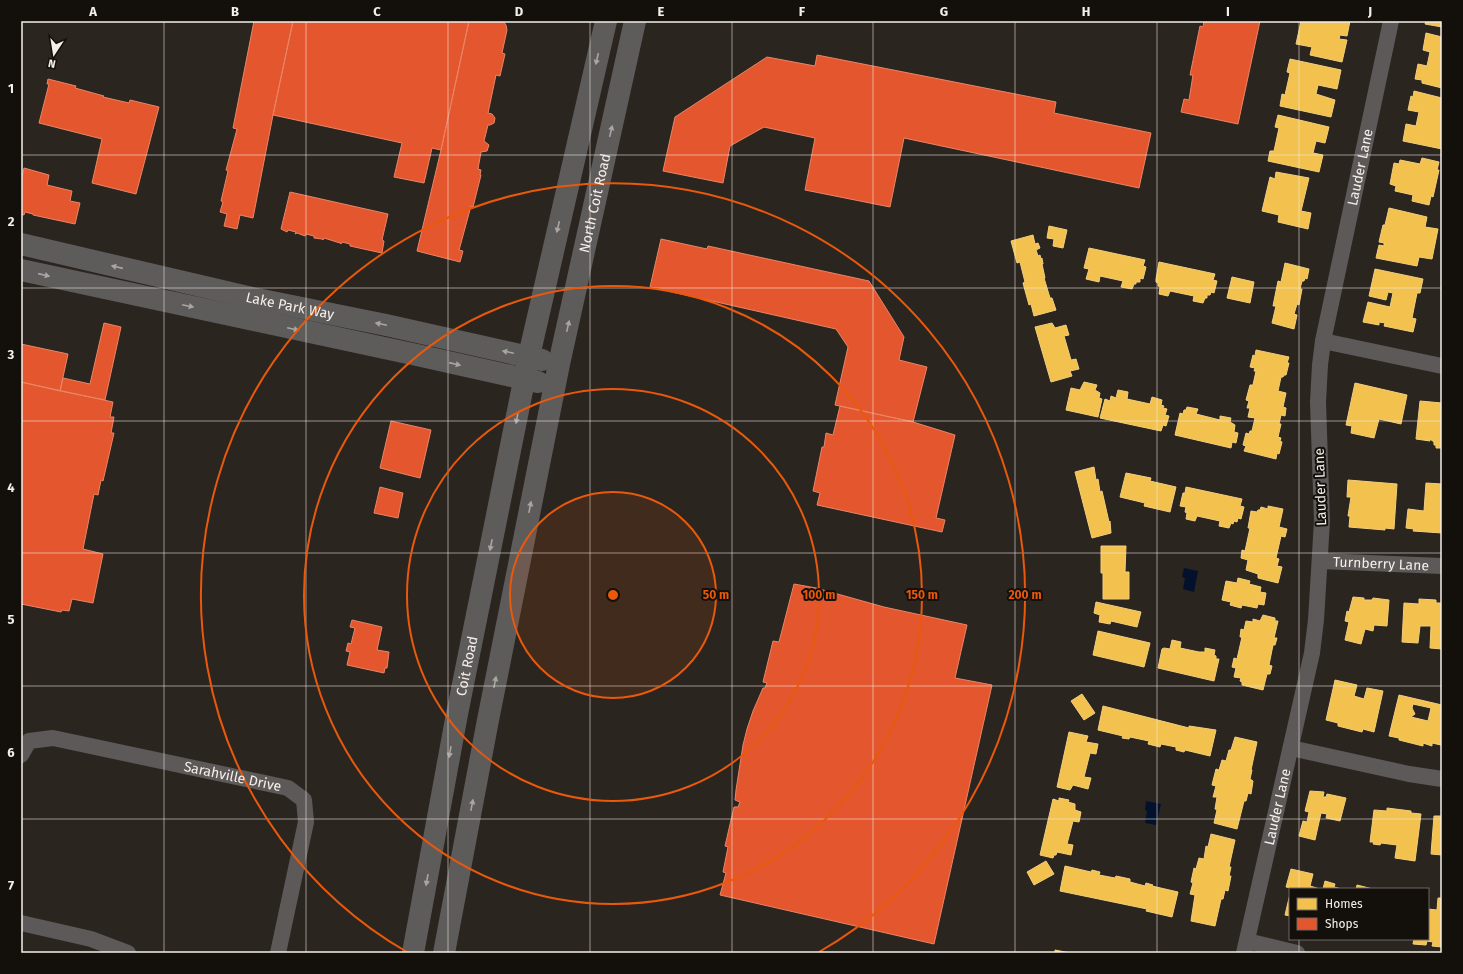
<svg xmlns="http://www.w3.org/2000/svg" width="1463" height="974" font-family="'Fira Sans',sans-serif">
<rect width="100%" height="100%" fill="#2b2520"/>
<path fill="#04112c" d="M1184 568 1198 571 1194 592 1183 589 1185 578 1182 577Z
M1146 801 1161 804 1156 825 1145 823 1147 811 1145 810Z"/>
<path fill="#f2c14e" stroke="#f3cf7c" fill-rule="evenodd" d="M1301 21H1350L1347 36 1340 35 1339 39 1347 40 1342 62 1310 55 1312 47 1296 44Z
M1426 21H1442V27L1425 24Z
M1426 33 1442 37V88L1422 83V80L1415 79 1418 64 1427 66 1430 52 1423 50Z
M1290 59 1341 70 1337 89 1318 85 1316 94 1335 100 1331 117 1280 106 1282 94 1285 95 1290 73 1287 72Z
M1414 91 1442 98V149L1403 141 1406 124 1416 126 1419 112 1408 110 1411 96 1413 97Z
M1278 115 1329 127 1325 143 1316 141 1313 153 1323 155 1319 172 1268 161 1270 151H1274L1279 128 1275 127Z
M1422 158 1439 162 1437 170H1439L1433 197 1431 196 1429 205 1412 201 1413 195 1395 191 1396 186 1390 184 1394 163 1399 164 1400 160 1420 164Z
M1276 172 1309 178 1301 211 1311 213 1308 229 1278 222 1279 215 1262 211 1270 177 1275 179Z
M1389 208 1427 217 1425 227 1438 229 1432 259 1419 257 1417 266 1376 258 1379 245 1384 246V243L1379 242 1383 225H1385Z
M1049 226 1067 230 1063 248 1053 246 1054 239 1047 238Z
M1033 235 1035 244 1038 243 1040 248 1036 250 1038 256 1040 255 1041 259 1042 258 1043 264H1042L1045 278H1044L1050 298H1052L1056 310 1034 316 1031 304 1029 305 1023 283 1025 282 1020 262 1017 263 1011 241Z
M1089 248 1145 260 1143 266 1146 267 1143 279 1140 278V282H1136V284H1134L1132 289 1121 287 1123 281 1100 276 1099 282 1086 279 1089 269 1084 268Z
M1159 262 1215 274 1213 280 1217 281 1214 293 1211 292 1210 295H1207V298H1205L1203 303 1193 301 1194 296 1170 291 1168 296 1159 294 1160 287 1158 286V283L1156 282V279Z
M1285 263 1309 269 1307 279 1305 278 1304 281H1302L1300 289H1302L1299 305 1297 304 1294 314 1297 315 1294 329 1272 323 1276 306H1273L1278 281 1281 282Z
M1375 269 1423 279 1420 293H1417L1412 318 1416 319 1413 332 1384 326 1385 323 1379 322V325L1363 322 1368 302 1390 307 1393 293 1388 292 1386 300 1369 296Z
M1232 277 1254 282 1250 303 1227 298Z
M1052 323 1055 328 1066 325 1069 335 1064 336 1071 360 1076 359 1079 369 1070 371 1072 376 1051 382 1035 327Z
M1256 350 1289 357 1287 363H1289L1286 375H1284L1283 377H1281L1278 391 1286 393 1283 407 1286 408 1285 416 1281 415 1279 424H1281L1278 437 1281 438 1280 441 1282 442 1279 454 1277 453 1276 459 1244 451 1246 446 1243 445 1246 433 1249 434 1250 431H1252L1255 418 1248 417 1250 408H1247L1249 401 1246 400 1250 385H1253L1256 371H1254L1255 368 1250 367 1253 355 1255 356Z
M1084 382 1097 385 1095 390 1100 393 1099 398 1102 399 1098 417 1066 410 1071 388 1080 390Z
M1355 383 1407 395 1401 424 1379 419 1374 438 1351 433 1352 426 1346 425Z
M1118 390 1128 392 1127 399 1150 404 1152 397 1162 400 1161 405 1164 406 1163 408 1167 409 1165 415 1169 416 1166 426 1163 425 1161 431 1100 418 1105 399 1110 401 1111 396 1116 398Z
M1420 401 1442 403V448H1436V445H1434V442L1430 439V441L1416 439Z
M1187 407 1198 409 1196 414 1220 420V416L1231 418 1230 422 1235 425 1234 432 1238 433 1236 443 1232 442 1231 448 1175 435 1180 413 1183 414 1184 410H1186Z
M1094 467 1096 480 1098 479 1100 492 1102 491 1109 522 1110 521 1111 533 1092 538 1075 472Z
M1126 473 1151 478 1150 481 1176 487 1170 512 1144 506 1145 503 1120 497Z
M1348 480 1397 484 1394 529 1385 528V530L1349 527 1350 516H1348L1351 497H1347Z
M1426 483 1442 484V533L1413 531 1414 529 1406 528 1408 509 1424 511Z
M1186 487 1242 499 1240 506 1244 507 1241 519 1238 518 1237 522 1234 521 1233 524 1231 523 1229 528 1219 526 1220 521 1197 516 1195 521 1186 519 1187 513 1185 512 1186 507 1180 506 1183 493H1185Z
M1268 506 1283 509 1279 527 1287 529 1285 537 1281 536 1276 558 1279 559 1277 566 1282 567 1278 583 1258 578V574L1246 570 1248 560 1241 558 1242 550 1245 551 1250 528H1248L1251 511 1257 512 1258 510H1260L1261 507 1268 509Z
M1101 546H1126L1125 572H1129V599H1103V573H1101Z
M1238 578 1250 581 1249 584 1261 587 1260 592 1266 593 1264 605 1258 604 1257 608 1242 605 1241 608 1230 605 1231 602 1222 600 1226 581 1237 583Z
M1353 597 1364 598V600H1372L1373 598 1389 600 1387 626 1374 625 1373 631 1365 629 1361 644 1345 640 1349 622 1345 621 1347 611 1349 612Z
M1419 599 1436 600V603H1442V649L1430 648 1431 626H1420L1418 643 1402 642 1404 603 1419 604Z
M1096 602 1141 612 1137 627 1111 621 1110 624 1099 622 1100 615 1094 613Z
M1263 615 1275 618V621H1278L1274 638H1277L1275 645H1273L1269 665 1272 666 1270 674H1267L1263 690 1242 685V682L1240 681 1241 678 1234 677 1236 668 1232 667 1234 658 1237 659 1242 637H1240L1241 629 1244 630 1246 621 1253 622V619L1260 621Z
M1098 631 1150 643 1144 667 1093 655Z
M1172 640 1181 642 1180 648 1199 652H1205V648L1215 650 1214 655 1216 656V659H1219L1214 681 1158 668 1162 649 1164 648 1170 649Z
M1335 680 1357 685 1354 696 1364 699 1367 688 1383 691 1374 732 1363 729 1362 732 1338 726V723L1326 720Z
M1082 694 1095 713 1084 720 1071 701Z
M1399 695 1442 705 1441 745 1432 743V746L1423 743V746L1399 740V738L1389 736ZM1413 704 1431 708 1428 721 1411 717 1415 714 1412 708Z
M1103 706 1189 728V726L1216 730 1210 756 1185 750 1184 752 1176 750V747L1161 744 1160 747 1148 744 1149 741 1130 737 1129 739 1122 738 1123 736 1098 730Z
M1069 732 1088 736 1086 742 1098 744 1096 754 1090 753 1084 777 1091 778 1088 789 1073 785 1070 790 1057 787Z
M1235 737 1257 742 1251 770H1252L1250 779 1253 781 1251 794 1248 793 1246 801H1244L1237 829 1214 823 1217 810 1215 809 1217 797H1213L1216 786 1212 785 1216 769 1219 770 1222 760 1226 761 1229 750H1231Z
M1310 791 1324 792 1323 797H1326L1327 794 1346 798 1340 821 1326 818 1327 814 1321 813 1315 840 1299 836 1303 821 1307 822 1309 812 1305 811Z
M1059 798 1069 800 1068 802 1075 804V810L1081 812 1079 822 1073 821 1067 844 1073 845 1071 855 1057 852 1056 855H1054L1053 858 1040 855 1053 799 1059 801Z
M1387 808 1411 811V813L1421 814 1415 861 1395 858 1397 845 1381 843 1380 845 1373 844 1374 842H1370L1374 810 1387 811Z
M1434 816H1442V855L1431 854Z
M1211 834 1235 840 1229 867H1231L1229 876H1231L1228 891 1225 890 1223 899H1221L1215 926 1191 921 1195 895 1190 894 1193 883 1191 882 1194 868 1196 869 1199 858 1204 859 1206 846 1208 847Z
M1046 861 1054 874 1034 885 1027 872Z
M1065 866 1091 872 1092 870 1100 872 1099 875 1115 878 1116 876 1130 879V882L1145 886 1146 883 1153 885 1152 886 1178 892 1172 917 1146 911 1147 909 1060 891Z
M1291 869 1313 874 1310 886 1320 889H1291V888L1286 887Z
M1325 881 1335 884 1334 887 1342 889H1323Z
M1357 885 1373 889H1356Z
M1290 894V916L1285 915Z
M1438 898H1442V947L1432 946 1433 942 1427 941 1426 945 1413 944 1414 939H1428V909L1437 910Z
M1055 950 1070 953H1055Z"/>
<path fill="#e4572e" stroke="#e98566" d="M254 21H293L273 115 253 218 240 215 237 229 224 226 227 214 220 212 223 202 221 201 228 171 226 170 237 129 233 128Z
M293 21H469L441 150 432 148 424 183 394 177 402 143 273 115Z
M469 21H503L506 25 507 30 502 53 505 54 500 76 496 75 488 113 492 114 495 118 494 123 490 125H488L484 141 489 145 487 151 481 152 478 169 481 170 480 175H481L473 207 471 206 461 243 459 250 463 251 460 262 417 251 441 150Z
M1204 21H1260L1238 124 1181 112 1184 99 1189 100 1193 75H1190L1200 26 1203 27Z
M817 55 1056 102 1054 113 1151 133 1139 188 904 138 890 207 805 190 815 138 764 127 730 146 723 183 663 171 675 117 767 57 815 66Z
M48 79 76 86 75 88 104 96 103 97 129 103 130 100 159 107 136 194 92 183 102 139 39 123 49 84H47Z
M24 168 49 175 47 185 72 191 70 201 80 203 75 224 33 215V214L25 212 24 215 21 214V182Z
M290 192 388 214 382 240 384 241 382 253 350 246V244L342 242 341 244 340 243 324 238 323 240 322 239 314 238V236L306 234 305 236 297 233 295 234 296 232 288 230 287 232 281 229Z
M661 239 707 249 708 246 869 281 904 337 899 360 927 367 913 422 835 405 848 347 836 329 650 287Z
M104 323 121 327 105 400 60 391 63 378 90 384Z
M21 344 68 354 60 391 21 382Z
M21 382 113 402 110 417H114L111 433H114L103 481 101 480 98 495 94 494 83 549 103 554 93 603 72 599 69 611 62 610 61 612 21 604Z
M840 406 913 422 955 435 936 518 945 520 942 532 817 505 820 493 813 491 822 447H824L826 433 833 435Z
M391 421 431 430 420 478 380 468Z
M380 487 403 493 398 518 374 513Z
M794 584 816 588 884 607 967 625 955 678 992 685 934 944 720 895 726 873 723 872 728 847 725 846 734 807H738L740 802 735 800 736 790 743 745 747 729 753 711 763 688H765L767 683 763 682 773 641 779 642Z
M352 620 382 627 377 650 389 652 387 668H385L384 673 347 665 350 652 346 651 348 643 351 644 355 628 350 627Z"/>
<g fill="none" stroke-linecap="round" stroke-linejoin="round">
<g stroke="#5d5959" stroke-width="16">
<path d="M1323 341 1442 366"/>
<path id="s1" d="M1320 561 1442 566"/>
<path d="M1291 748 1409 774 1442 779"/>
<path id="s2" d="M21 755 29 741 53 738 288 788 304 800 306 822 278 953"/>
<path d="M21 923 91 939 128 953"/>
<path d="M1247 941 1297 953"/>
<path id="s3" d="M1244 953 1312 653 1316 620 1322 521 1318 402 1320 365 1323 341 1391 21"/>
</g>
<g stroke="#5e5b5b" stroke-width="22">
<path id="s4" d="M21 244 252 298 386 325 542 360"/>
<path d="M21 270 417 355 538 382"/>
<path id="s5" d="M413 953 457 714 529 356 606 21"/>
<path id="s6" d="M444 953 488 720 559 364 635 21"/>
</g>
</g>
<defs><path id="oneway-solid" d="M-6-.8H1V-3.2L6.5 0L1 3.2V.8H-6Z"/></defs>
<g fill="#aaa5a2">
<use href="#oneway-solid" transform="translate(597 59) rotate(103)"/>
<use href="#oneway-solid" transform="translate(611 131) rotate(-77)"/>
<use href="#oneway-solid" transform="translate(558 227) rotate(103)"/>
<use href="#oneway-solid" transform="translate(117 267) rotate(-167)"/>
<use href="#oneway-solid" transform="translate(44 275) rotate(13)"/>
<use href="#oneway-solid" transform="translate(188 306) rotate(12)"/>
<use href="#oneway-solid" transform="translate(381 324) rotate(-168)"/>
<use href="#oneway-solid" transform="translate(568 326) rotate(-77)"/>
<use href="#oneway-solid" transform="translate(293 329) rotate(12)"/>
<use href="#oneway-solid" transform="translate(508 352) rotate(-168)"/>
<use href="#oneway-solid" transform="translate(455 364) rotate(13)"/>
<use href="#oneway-solid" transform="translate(517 418) rotate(101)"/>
<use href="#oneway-solid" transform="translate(530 507) rotate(-79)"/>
<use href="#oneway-solid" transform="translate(491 545) rotate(101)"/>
<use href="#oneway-solid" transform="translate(495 682) rotate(-79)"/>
<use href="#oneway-solid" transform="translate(450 752) rotate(100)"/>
<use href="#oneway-solid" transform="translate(472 805) rotate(-79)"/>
<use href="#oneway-solid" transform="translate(427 880) rotate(100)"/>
</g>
<path fill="none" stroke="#f6efe9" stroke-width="1" stroke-opacity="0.55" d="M164 21V953M306 21V953M448 21V953M590 21V953M732 21V953M873 21V953M1015 21V953M1157 21V953M1299 21V889M21 155H1442M21 288H1442M21 421H1442M21 553H1442M21 686H1442M21 819H1442M1299 939V953"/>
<circle cx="613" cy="595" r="103" fill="#e8590c" fill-opacity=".12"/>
<g fill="none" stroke="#e8590c" stroke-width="2">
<circle cx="613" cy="595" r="103"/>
<circle cx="613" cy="595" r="206"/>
<circle cx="613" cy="595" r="309"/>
<path d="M407 952A412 412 0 1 1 819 952"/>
</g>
<g text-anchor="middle" stroke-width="4" stroke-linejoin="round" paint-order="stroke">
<g font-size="14" fill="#f6efe9" stroke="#130f0b">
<text dy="5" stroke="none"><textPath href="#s3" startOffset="798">Lauder Lane</textPath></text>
<text dy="5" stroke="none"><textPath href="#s6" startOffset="765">North Coit Road</textPath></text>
<text dy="5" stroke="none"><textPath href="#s4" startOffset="276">Lake Park Way</textPath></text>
<text transform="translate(1320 487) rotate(-92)" y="5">Lauder Lane</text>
<text dy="5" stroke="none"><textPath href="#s1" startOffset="61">Turnberry Lane</textPath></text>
<text dy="5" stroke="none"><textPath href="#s5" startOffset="292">Coit Road</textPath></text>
<text dy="5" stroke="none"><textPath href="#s2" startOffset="224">Sarahville Drive</textPath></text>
<text dy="5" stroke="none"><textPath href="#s3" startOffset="150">Lauder Lane</textPath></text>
</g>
</g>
<circle cx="613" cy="595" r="6" fill="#e8590c" stroke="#130f0b" stroke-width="2"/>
<g font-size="12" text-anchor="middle" font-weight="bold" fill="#e8590c" stroke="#130f0b" stroke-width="4" stroke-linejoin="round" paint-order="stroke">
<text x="716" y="599">50 m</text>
<text x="819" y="599">100 m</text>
<text x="922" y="599">150 m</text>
<text x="1025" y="599">200 m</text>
</g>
<rect width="1463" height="974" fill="none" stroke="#130f0b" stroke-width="44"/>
<rect x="1289" y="888" width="140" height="52" fill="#130f0b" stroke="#6e6964"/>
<rect x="1297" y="898" width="20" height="12" fill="#f2c14e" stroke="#6e6964"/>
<text x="1325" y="908" font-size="12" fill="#f6efe9">Homes</text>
<rect x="1297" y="918" width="20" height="12" fill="#e4572e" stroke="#6e6964"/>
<text x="1325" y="928" font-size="12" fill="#f6efe9">Shops</text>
<g transform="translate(54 54) rotate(192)" stroke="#130f0b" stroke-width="3" paint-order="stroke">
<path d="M0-3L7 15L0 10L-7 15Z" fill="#f6efe9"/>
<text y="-6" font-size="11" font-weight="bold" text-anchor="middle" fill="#f6efe9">N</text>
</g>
<rect x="22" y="22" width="1419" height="930" fill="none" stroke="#f6efe9" stroke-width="1.5"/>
<g font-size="13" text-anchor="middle" font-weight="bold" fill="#f6efe9">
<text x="93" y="16">A</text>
<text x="235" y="16">B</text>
<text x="377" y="16">C</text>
<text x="519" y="16">D</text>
<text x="661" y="16">E</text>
<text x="802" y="16">F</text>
<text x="944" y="16">G</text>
<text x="1086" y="16">H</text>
<text x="1228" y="16">I</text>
<text x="1370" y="16">J</text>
<text x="11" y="93">1</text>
<text x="11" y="226">2</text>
<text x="11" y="359">3</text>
<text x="11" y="492">4</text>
<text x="11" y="624">5</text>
<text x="11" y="757">6</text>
<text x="11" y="890">7</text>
</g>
</svg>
